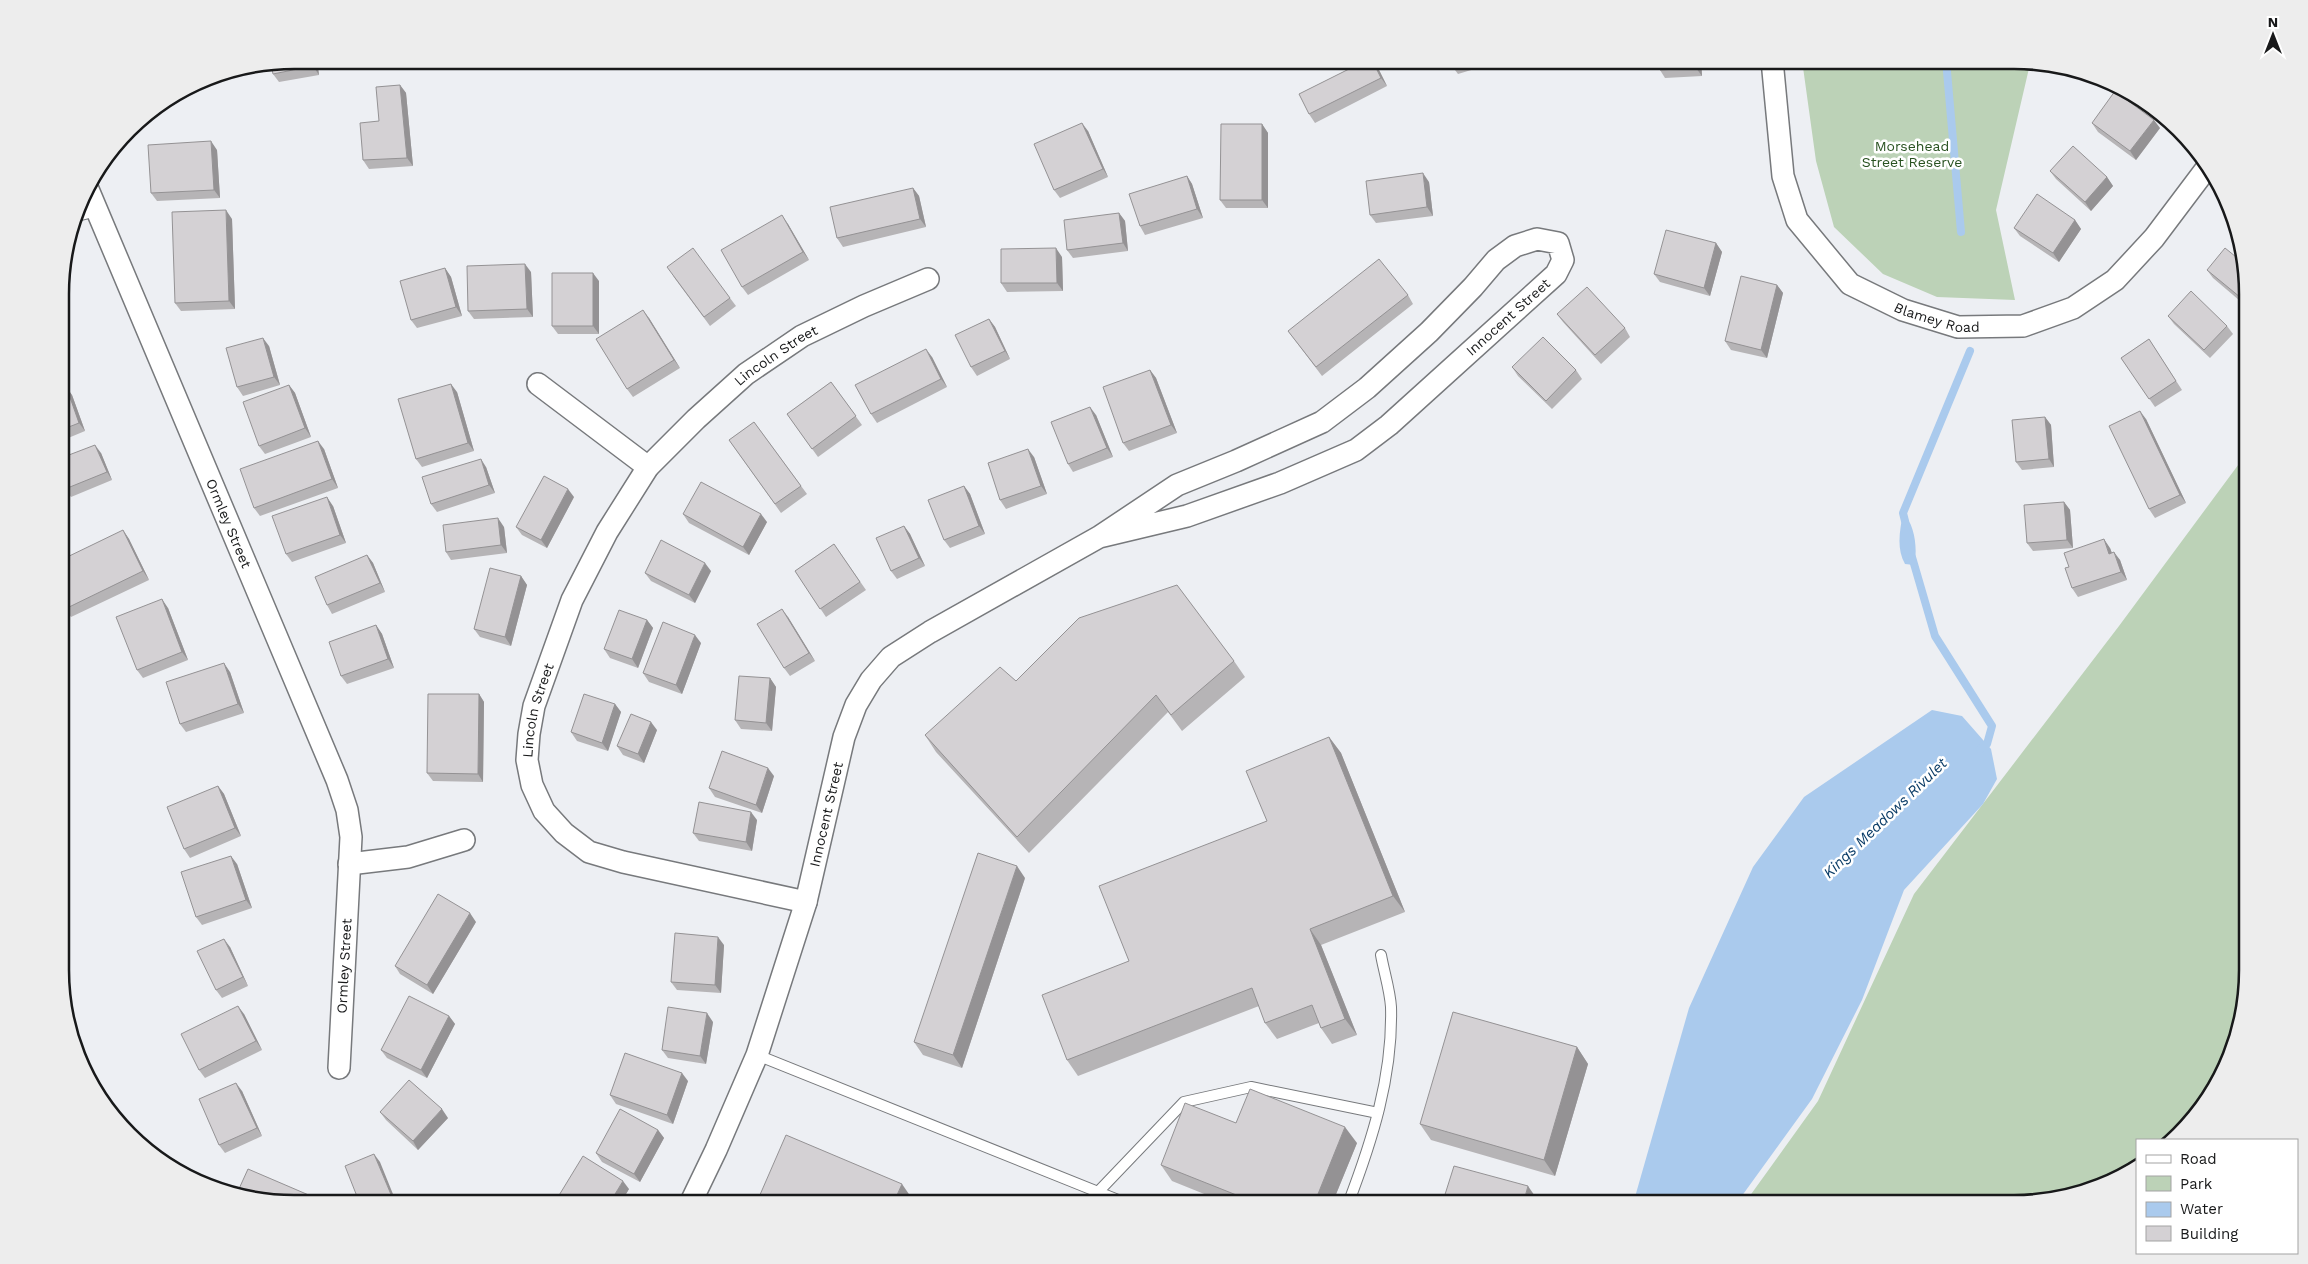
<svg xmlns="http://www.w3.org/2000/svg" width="2308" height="1264" font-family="'Work Sans',sans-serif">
<rect width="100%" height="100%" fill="#edeff3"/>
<path fill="#bcd2b7" d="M1802 60H2014L2030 64 1996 210 2015 300 1937 297 1883 274 1834 227 1816 161Z
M2247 453 2248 970 2224 1074 2190 1124 2172 1140H2137V1168L2089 1192 2029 1204H1744L1818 1101 1914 894 2119 626Z"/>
<path fill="#aacaed" d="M1903 513C1915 524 1918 550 1914 565L1905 564C1896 548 1900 530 1903 513Z
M1932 710 1962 716 1991 749 1997 779 1983 804 1904 890 1862 1000 1812 1099 1736 1204H1633L1689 1008 1753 867 1804 797Z"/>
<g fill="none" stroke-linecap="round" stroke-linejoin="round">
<path stroke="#aacaed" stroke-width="8" d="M1946 60 1961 232
M1905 521 1903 513 1970 351
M1912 557 1935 636 1992 726 1987 744 1980 749"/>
<defs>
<path id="service" d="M77 216 97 211
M757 1055 1128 1204
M1098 1192 1184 1102 1251 1087 1378 1113
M1348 1204C1372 1141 1393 1076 1391 1007 1390 990 1384 972 1381 955"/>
<g id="minor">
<path id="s1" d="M1772 60 1783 176 1797 220 1850 284 1903 310 1958 327 2023 326 2073 308 2115 280 2154 238 2209 165"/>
<path id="s2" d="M87 187 337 780 347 810 351 837 339 1068"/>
<path d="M538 384 648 467"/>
<path d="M349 864 408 857 464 840"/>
<path id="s3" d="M806 902 623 862 589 852 564 833 544 811 532 785 527 760 529 734 534 706 572 600 607 532 648 467 696 419 746 374 802 336 864 306 928 279"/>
<path id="s4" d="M690 1204 716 1150 757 1055 806 902 844 737 856 705 871 680 891 657 930 632 1099 537 1177 485 1236 461 1322 422 1367 388 1429 332 1473 287 1496 260 1515 246 1537 239 1558 243 1563 260 1556 274 1389 425 1356 450 1280 483 1187 516 1099 537"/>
</g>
</defs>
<use href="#service" stroke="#77797c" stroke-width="12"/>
<use href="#minor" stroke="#77797c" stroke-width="24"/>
<use href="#service" stroke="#fff" stroke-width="10"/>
<use href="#minor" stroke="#fff" stroke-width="21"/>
</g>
<path fill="#b6b4b6" d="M294 60H317L319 75 279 82 273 74Z
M412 60H449V64L417 67Z
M638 60H649L640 63Z
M1450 60H1490L1491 64 1458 74 1452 66Z
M1701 60 1702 76 1665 78 1660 70Z
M1377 66 1387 86 1315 123 1309 114Z
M400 85 406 93 413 166 369 169 363 160 379 121Z
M2092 123 2160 128 2136 160 2098 132Z
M1262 124 1268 133V208H1226L1220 200Z
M1088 131 1108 177 1060 198 1054 190Z
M217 150 220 198 157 201 151 193Z
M2050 171 2107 177 2113 186 2091 211 2056 179Z
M1187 176 1192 184 1203 218 1145 235 1140 226Z
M1429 182 1433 216 1376 223 1370 215Z
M913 188 919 196 926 227 843 247 837 238Z
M1119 213 1125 221 1128 251 1073 258 1067 250Z
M232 219 235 309 181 311 175 303Z
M2075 220 2081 229 2059 262 2020 236 2014 228Z
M788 224 809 260 748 295 742 287Z
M1716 243 1722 252 1710 296 1660 282 1654 274Z
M1062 257 1063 291 1007 292 1001 283Z
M2246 265V306L2213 278 2207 270Z
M445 268 451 277 462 316 417 328 411 320Z
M531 272 533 317 474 319 468 311Z
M673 276 730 298 736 306 710 326Z
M599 281V334H558L552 326Z
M1777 285 1783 293 1767 358 1731 350 1725 341Z
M1408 295 1413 304 1322 376 1288 331Z
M1557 314 1625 328 1630 337 1601 364 1563 322Z
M2168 316 2227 326 2233 334 2210 358 2174 324Z
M649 318 680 368 633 397 627 389Z
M989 319 995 327 1010 359 977 376 971 367Z
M61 339 66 357 61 358Z
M2149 339 2182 390 2155 407 2121 358Z
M269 346 280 385 243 396 237 387Z
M932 357 947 387 877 423 871 414Z
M1512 367 1576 370 1582 379 1552 409 1518 376Z
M1150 370 1156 378 1177 433 1129 451 1123 443Z
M831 382 862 425 818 457 787 414Z
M289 385 295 393 311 437 265 454 259 446Z
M61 388 72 395 85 431 61 441Z
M457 392 474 451 422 467 416 459Z
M1096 415 1113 457 1073 472 1068 464Z
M2045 417 2051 425 2054 467 2022 470 2016 462Z
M2146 419 2186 503 2155 518 2149 509Z
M754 422 807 494 781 513 729 440Z
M324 449 338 488 260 516 254 508Z
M101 453 112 480 71 497 65 489Z
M1034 457 1047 494 1006 509 1000 500Z
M486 467 495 493 437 512 431 504Z
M964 486 970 494 985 534 950 548 944 540Z
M574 497 547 548 522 535 516 527Z
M2064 502 2070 510 2073 548 2033 551 2027 543Z
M333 506 346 543 292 562 286 554Z
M683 514 767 522 749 555 689 523Z
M904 526 910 534 925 566 897 579 891 571Z
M504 527 507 553 451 560 446 552Z
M123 530 129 539 149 580 71 617 65 609Z
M834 544 866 590 826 617 795 571Z
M2110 548 2112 553 2120 560 2127 580 2078 597 2072 588Z
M367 555 373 563 385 592 332 614 327 605Z
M711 571 695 603 651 581 645 573Z
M521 576 527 585 511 646 480 637 474 629Z
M168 608 188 660 143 678 137 670Z
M788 617 815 661 790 676 784 668Z
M647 620 653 628 638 668 610 658 604 649Z
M376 625 382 634 394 668 347 684 341 676Z
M701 643 682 694 649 682 643 673Z
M1234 661 1245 677 1182 731 1168 712 1029 853 936 752 925 735 1016 681Z
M230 672 244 713 186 732 180 724Z
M770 678 776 687 772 731 741 729 735 720Z
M479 694 484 702 483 782 433 781 427 773Z
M615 704 621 712 608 751 577 741 571 732Z
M657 730 644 763 623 755 617 746Z
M1329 737 1341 753 1405 912 1321 945 1357 1035 1332 1044 1321 1028 1319 1023 1277 1039 1265 1023 1259 1006 1078 1076 1067 1060 1129 961 1267 821Z
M774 776 762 813 715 797 709 788Z
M218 786 224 794 241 836 190 858 184 849Z
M757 820 752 851 699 841 693 833Z
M237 864 252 908 202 925 196 917Z
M1025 878 962 1068 923 1055 914 1042Z
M476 922 433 994 400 974 395 966Z
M724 945 721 993 677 990 671 982Z
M230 947 248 986 222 998 216 990Z
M244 1014 262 1050 205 1078 199 1070Z
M449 1016 455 1024 427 1078 387 1058 381 1050Z
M713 1022 706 1064 668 1058 662 1050Z
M1577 1047 1588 1064 1555 1176 1431 1140 1420 1124Z
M688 1081 673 1124 616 1104 610 1095Z
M242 1091 262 1136 225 1153 219 1145Z
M380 1112 448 1118 418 1150 386 1120Z
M658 1130 664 1138 640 1182 602 1162 596 1153Z
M1357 1143 1332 1204H1229L1172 1181 1161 1165Z
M629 1189 620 1204H563L558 1197Z"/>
<path fill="#949294" d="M312 60H317L319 75 313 66Z
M1372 60 1377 66 1387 86 1381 78Z
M1696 60H1701L1702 76 1696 68Z
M400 85 406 93 413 166 407 158Z
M2154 120 2160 128 2136 160 2130 151Z
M1082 123 1088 131 1108 177 1103 169Z
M1262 124 1268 133V208L1262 200Z
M211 141 217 150 220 198 214 190Z
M1423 173 1429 182 1433 216 1427 207Z
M1187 176 1192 184 1203 218 1197 209Z
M2107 177 2113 186 2091 211 2085 202Z
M913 188 919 196 926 227 920 219Z
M226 210 232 219 235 309 229 301Z
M1119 213 1125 221 1128 251 1123 243Z
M782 215 788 224 809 260 803 252Z
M2075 220 2081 229 2059 262 2053 253Z
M1716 243 1722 252 1710 296 1704 288Z
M1056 248 1062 257 1063 291 1057 283Z
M525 264 531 272 533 317 527 309Z
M445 268 451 277 462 316 456 307Z
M593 273 599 281V334L593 326Z
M1777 285 1783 293 1767 358 1761 350Z
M643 310 649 318 680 368 674 360Z
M989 319 995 327 1010 359 1005 351Z
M263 338 269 346 280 385 274 377Z
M61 339 66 357 61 348Z
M926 349 932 357 947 387 941 379Z
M1150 370 1156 378 1177 433 1171 425Z
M451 384 457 392 474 451 468 443Z
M289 385 295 393 311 437 305 428Z
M66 386 72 395 85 431 79 423Z
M1090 407 1096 415 1113 457 1107 448Z
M2140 411 2146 419 2186 503 2180 495Z
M2045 417 2051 425 2054 467 2049 459Z
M318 441 324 449 338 488 332 479Z
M95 445 101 453 112 480 107 472Z
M1028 449 1034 457 1047 494 1041 486Z
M481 459 486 467 495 493 489 485Z
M964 486 970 494 985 534 979 526Z
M568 489 574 497 547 548 541 540Z
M327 497 333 506 346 543 340 535Z
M2064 502 2070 510 2073 548 2067 540Z
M761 514 767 522 749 555 743 547Z
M498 518 504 527 507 553 501 545Z
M904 526 910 534 925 566 919 558Z
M123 530 129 539 149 580 143 571Z
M2104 539 2110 548 2115 562 2109 554Z
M2114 552 2120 560 2127 580 2121 572Z
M367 555 373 563 385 592 380 583Z
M705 563 711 571 695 603 689 595Z
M521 576 527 585 511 646 505 637Z
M162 599 168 608 188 660 182 652Z
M782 609 788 617 815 661 809 653Z
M647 620 653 628 638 668 632 659Z
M376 625 382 634 394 668 388 659Z
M695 635 701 643 682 694 676 685Z
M224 663 230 672 244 713 238 704Z
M770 678 776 687 772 731 766 723Z
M479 694 484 702 483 782 478 774Z
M615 704 621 712 608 751 602 743Z
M651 722 657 730 644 763 638 754Z
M1329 737 1341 753 1405 912 1393 896Z
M768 768 774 776 762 813 756 805Z
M218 786 224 794 241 836 235 828Z
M751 812 757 820 752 851 746 842Z
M231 856 237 864 252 908 246 900Z
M1017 866 1025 878 962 1068 953 1055Z
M470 913 476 922 433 994 427 985Z
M1310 929 1321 945 1357 1035 1345 1019Z
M718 937 724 945 721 993 715 985Z
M224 939 230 947 248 986 243 977Z
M238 1006 244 1014 262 1050 256 1041Z
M707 1013 713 1022 706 1064 700 1056Z
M449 1016 455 1024 427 1078 421 1070Z
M1577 1047 1588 1064 1555 1176 1544 1160Z
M682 1073 688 1081 673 1124 667 1115Z
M236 1083 242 1091 262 1136 257 1128Z
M442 1109 448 1118 418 1150 413 1141Z
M1345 1127 1357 1143 1332 1204H1314Z
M658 1130 664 1138 640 1182 634 1174Z
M374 1154 380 1162 397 1204H395Z
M623 1181 629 1189 620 1204H609Z
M902 1184 913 1200 912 1204H893Z
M1528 1186 1539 1202 1538 1204H1523Z"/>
<path fill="#d4d1d4" stroke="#949294" d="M294 60H312L313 66 273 74 271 65Z
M1367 60H1372L1381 78 1309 114 1299 94Z
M1450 60H1471L1452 66Z
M1659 60H1696V68L1660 70Z
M400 85 407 158 363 160 360 123 379 121 376 87Z
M2115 91 2154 120 2130 151 2092 123Z
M1082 123 1103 169 1054 190 1034 144Z
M1221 124H1262V200H1220Z
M211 141 214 190 151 193 148 145Z
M2073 146 2107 177 2085 202 2050 171Z
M1423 173 1427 207 1370 215 1366 181Z
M1187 176 1197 209 1140 226 1129 194Z
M913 188 920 219 837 238 830 207Z
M2037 194 2075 220 2053 253 2014 228Z
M226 210 229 301 175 303 172 212Z
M1119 213 1123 243 1067 250 1064 220Z
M782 215 803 252 742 287 721 250Z
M1666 230 1716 243 1704 288 1654 274Z
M693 248 730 298 704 317 667 267Z
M1056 248 1057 283H1001V249Z
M2225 248 2246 265V302L2207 270Z
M1379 259 1408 295 1316 367 1288 331Z
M525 264 527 309 468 311 467 266Z
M445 268 456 307 411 320 400 281Z
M552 273H593V326H552Z
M1741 276 1777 285 1761 350 1725 341Z
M1587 287 1625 328 1595 355 1557 314Z
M2191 291 2227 326 2204 350 2168 316Z
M643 310 674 360 627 389 596 339Z
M989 319 1005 351 971 367 955 335Z
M1543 337 1576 370 1546 401 1512 367Z
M263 338 274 377 237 387 226 348Z
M2149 339 2176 381 2149 399 2121 358Z
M926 349 941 379 871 414 855 385Z
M1150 370 1171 425 1123 443 1103 387Z
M831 382 856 416 812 449 787 414Z
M451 384 468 443 416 459 398 399Z
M289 385 305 428 259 446 243 402Z
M66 386 79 423 61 430V388Z
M1090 407 1107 448 1068 464 1051 422Z
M2140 411 2180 495 2149 509 2109 426Z
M2045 417 2049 459 2016 462 2012 420Z
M754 422 801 486 775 504 729 440Z
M318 441 332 479 254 508 240 469Z
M95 445 107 472 65 489 61 479V458Z
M1028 449 1041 486 1000 500 988 463Z
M481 459 489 485 431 504 422 477Z
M544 476 568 489 541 540 516 527Z
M701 482 761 514 743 547 683 514Z
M964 486 979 526 944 540 928 500Z
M327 497 340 535 286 554 272 516Z
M2064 502 2067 540 2027 543 2024 505Z
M498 518 501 545 446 552 443 525Z
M904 526 919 558 891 571 876 538Z
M123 530 143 571 65 609 61 600V560Z
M2104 539 2109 554 2114 552 2121 572 2072 588 2065 568 2069 567 2064 553Z
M661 540 705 563 689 595 645 573Z
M834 544 860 582 820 609 795 571Z
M367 555 380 583 327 605 315 577Z
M490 568 521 576 505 637 474 629Z
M1177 585 1234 661 1171 715 1156 695 1017 837 925 735 1000 667 1016 681 1079 618Z
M162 599 182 652 137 670 116 617Z
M782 609 809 653 784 668 757 624Z
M619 610 647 620 632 659 604 649Z
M663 622 695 635 676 685 643 673Z
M376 625 388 659 341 676 329 642Z
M224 663 238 704 180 724 166 682Z
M739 676 770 678 766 723 735 720Z
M428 694H479L478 774 427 773Z
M584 694 615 704 602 743 571 732Z
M631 714 651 722 638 754 617 746Z
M1329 737 1393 896 1310 929 1345 1019 1321 1028 1312 1005 1265 1023 1252 988 1067 1060 1042 995 1129 961 1099 886 1267 821 1246 771Z
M722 751 768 768 756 805 709 788Z
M218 786 235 828 184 849 167 807Z
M699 802 751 812 746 842 693 833Z
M978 853 1017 866 953 1055 914 1042Z
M231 856 246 900 196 917 181 872Z
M438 894 470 913 427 985 395 966Z
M675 933 718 937 715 985 671 982Z
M224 939 243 977 216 990 197 951Z
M409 996 449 1016 421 1070 381 1050Z
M238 1006 256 1041 199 1070 181 1034Z
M668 1007 707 1013 700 1056 662 1050Z
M1453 1012 1577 1047 1544 1160 1420 1124Z
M625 1053 682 1073 667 1115 610 1095Z
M409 1080 442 1109 413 1141 380 1112Z
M236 1083 257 1128 219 1145 199 1099Z
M1250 1089 1345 1127 1314 1204H1259L1161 1165 1185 1103 1236 1123Z
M620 1109 658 1130 634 1174 596 1153Z
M786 1135 902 1184 893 1204H756Z
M374 1154 395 1204H360L345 1166Z
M583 1156 623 1181 609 1204H570L558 1197Z
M1454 1166 1528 1186 1523 1204H1442Z
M248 1169 325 1202 324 1204H294L238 1191Z"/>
<g text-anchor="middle" stroke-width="5" stroke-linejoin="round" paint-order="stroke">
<g font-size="14" fill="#295221" stroke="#fff">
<text x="1912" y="151">Morsehead<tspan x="1912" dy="16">Street Reserve</tspan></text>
</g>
<g font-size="14" fill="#18191a" stroke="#fff">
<text dy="5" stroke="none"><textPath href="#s1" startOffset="340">Blamey Road</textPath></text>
<text transform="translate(1508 317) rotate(-42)" y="5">Innocent Street</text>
<text dy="5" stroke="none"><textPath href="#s3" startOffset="829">Lincoln Street</textPath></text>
<text dy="5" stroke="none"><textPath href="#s2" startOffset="365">Ormley Street</textPath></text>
<text dy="5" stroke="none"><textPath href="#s3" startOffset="389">Lincoln Street</textPath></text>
<text dy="5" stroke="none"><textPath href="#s4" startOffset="414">Innocent Street</textPath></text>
<text transform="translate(344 966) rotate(-87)" y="5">Ormley Street</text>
</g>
<g font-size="15" font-style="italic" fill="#093b66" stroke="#fff">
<text transform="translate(1885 818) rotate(-44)" y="5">Kings Meadows Rivulet</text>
</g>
</g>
<path d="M0 0H2308V1264H0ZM294 69H2014A225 225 0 0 1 2239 294V970A225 225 0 0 1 2014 1195H294A225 225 0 0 1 69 970V294A225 225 0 0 1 294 69Z" fill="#ededed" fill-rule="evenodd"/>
<path fill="none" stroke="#18191a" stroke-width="2.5" d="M294 69H2014A225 225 0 0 1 2239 294V970A225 225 0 0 1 2014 1195H294A225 225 0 0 1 69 970V294A225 225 0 0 1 294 69Z"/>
<rect x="2136" y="1139" width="162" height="115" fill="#ffffff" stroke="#a3a3a3"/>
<rect x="2146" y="1155" width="25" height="8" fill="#ffffff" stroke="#a3a3a3"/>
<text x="2180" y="1164" font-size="15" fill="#18191a">Road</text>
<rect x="2146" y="1176" width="25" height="15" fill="#bcd2b7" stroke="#a3a3a3"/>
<text x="2180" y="1189" font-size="15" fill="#18191a">Park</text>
<rect x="2146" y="1202" width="25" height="15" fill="#aacaed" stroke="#a3a3a3"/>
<text x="2180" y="1214" font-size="15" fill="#18191a">Water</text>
<rect x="2146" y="1226" width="25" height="15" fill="#d4d1d4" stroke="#a3a3a3"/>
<text x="2180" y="1239" font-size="15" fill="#18191a">Building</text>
<g transform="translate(2273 35)" stroke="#ffffff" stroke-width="4" paint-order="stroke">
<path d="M0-4L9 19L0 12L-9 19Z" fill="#18191a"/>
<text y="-8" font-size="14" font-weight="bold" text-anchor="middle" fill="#18191a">N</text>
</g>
</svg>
